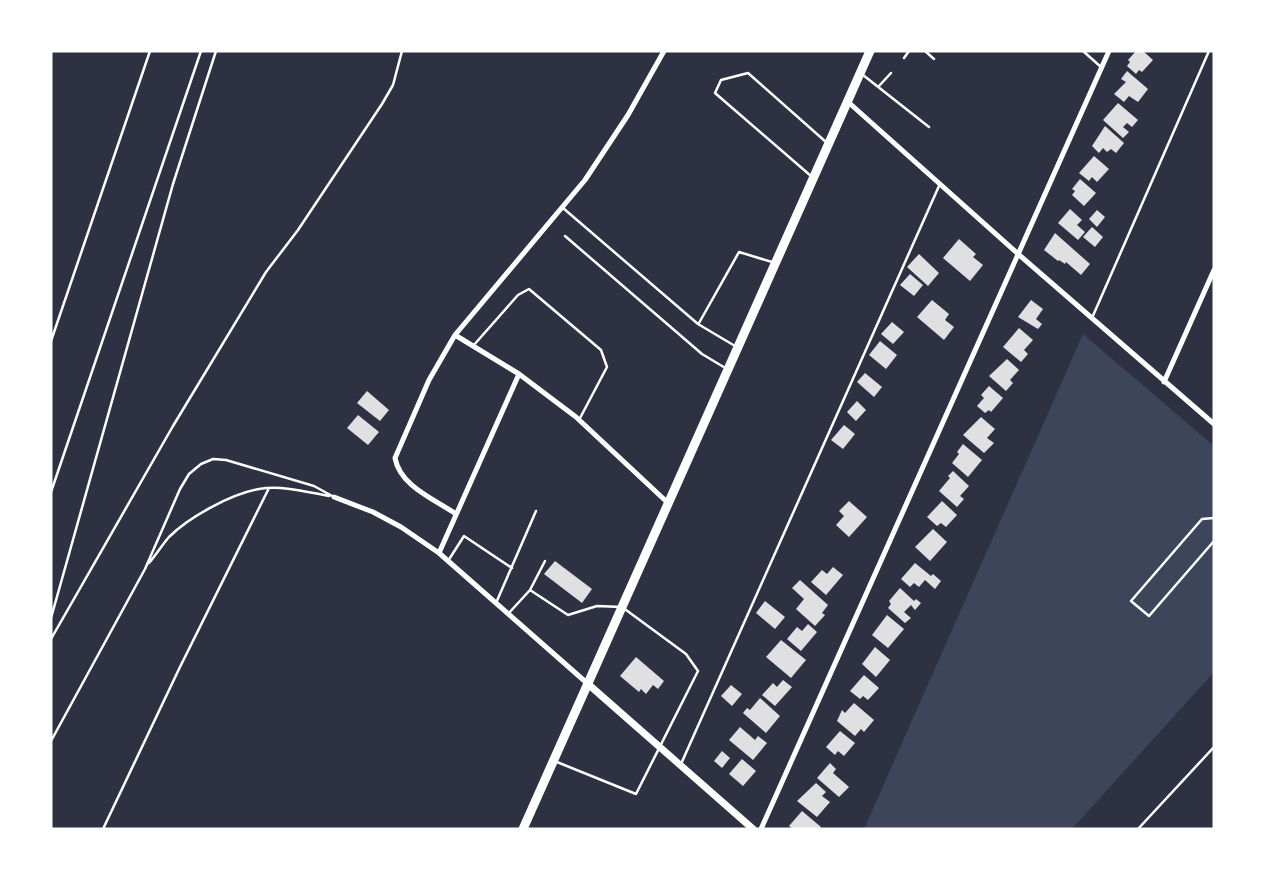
<svg xmlns="http://www.w3.org/2000/svg" width="1265" height="880" font-family="'Fira Sans Condensed',sans-serif">
<rect width="100%" height="100%" fill="#2d3142"/>
<path fill="#3c4559" d="M1083 334 1214 446V672L1072 829H864Z"/>
<path fill="#e0e0e3" d="M1136 51H1143L1153 60 1142 72 1139 70 1136 74 1127 66 1130 62 1128 60Z
M1127 71 1148 89 1138 102 1129 96 1124 102 1114 94 1126 82 1121 79Z
M1118 103 1138 120 1132 127 1127 123 1123 127 1129 132 1123 138 1103 120Z
M1105 126 1124 143 1116 153 1111 149 1107 152 1103 148 1099 153 1092 146Z
M1094 156 1109 169 1097 182 1092 177 1089 181 1079 173Z
M1080 179 1096 193 1084 206 1072 195 1075 191 1072 189Z
M1070 209 1082 220 1077 225 1085 232 1078 240 1058 223Z
M1097 210 1105 217 1097 227 1089 219Z
M1092 227 1103 237 1095 247 1083 237Z
M1055 233 1090 264 1081 275 1066 262 1065 264 1059 260 1058 261 1044 250Z
M959 239 976 254 973 257 983 265 970 281 943 258Z
M919 254 939 273 928 286 907 267Z
M910 274 923 285 914 296 900 285Z
M932 300 949 314 945 320 954 327 944 340 917 317Z
M1031 300 1043 309 1036 319 1042 324 1038 329 1018 317Z
M892 322 904 332 893 344 881 334Z
M1019 328 1033 340 1024 350 1028 354 1021 362 1003 347Z
M880 341 897 355 886 369 869 355Z
M1007 359 1019 370 1010 380 1013 383 1006 391 989 376Z
M865 373 882 387 874 397 857 382Z
M989 386 1003 398 991 412 989 410 985 413 977 406 984 398 981 395Z
M367 391 389 410 380 421 357 403Z
M857 401 866 410 856 421 847 412Z
M358 415 379 432 368 445 347 428Z
M981 417 995 429 987 438 994 443 984 453 963 435Z
M844 425 855 434 843 449 831 440Z
M963 444 982 460 968 477 952 463 959 454 957 452Z
M953 471 969 486 960 496 964 499 957 507 939 491 950 478 948 476Z
M849 501 867 517 849 537 836 525 844 516 839 511Z
M942 501 957 515 946 527 941 523 937 526 927 517Z
M933 529 947 542 930 561 915 547Z
M555 561 592 589 582 603 544 574Z
M915 563 931 576 933 574 941 581 935 589 925 580 919 587 914 583 910 587 901 579Z
M833 567 843 575 826 595 811 582 822 570 827 574Z
M800 580 828 605 822 613 825 615 815 626 796 609 804 599 792 588Z
M900 588 914 601 916 599 921 603 915 610 911 605 904 612 911 618 905 623 888 608 891 604 889 601Z
M765 601 785 617 775 629 756 613Z
M887 615 904 629 888 648 872 635Z
M808 624 817 632 801 651 787 639 797 627 802 631Z
M781 640 806 660 791 678 766 657Z
M875 647 890 660 876 677 862 664Z
M636 657 664 681 658 689 653 685 646 694 641 689 639 692 620 676Z
M864 675 879 688 868 700 863 696 860 699 850 691Z
M783 680 792 687 775 706 762 695 773 683 777 687Z
M731 685 742 694 732 706 721 696Z
M760 698 780 716 766 733 743 713 747 708 750 710Z
M854 703 874 720 864 732 861 729 855 736 837 721 842 710 845 713Z
M740 727 755 740 758 736 767 743 753 760 729 740Z
M840 731 855 743 844 756 838 751 835 755 826 747Z
M722 751 730 758 722 768 714 761Z
M742 759 756 771 743 786 729 774Z
M830 763 836 769 833 773 849 787 839 797 817 778Z
M816 783 826 792 822 796 830 802 817 817 797 801Z
M802 811 821 827 819 829H793L789 826Z"/>
<g fill="none" stroke-linecap="round" stroke-linejoin="round">
<path stroke="#fff" stroke-width="2.5" d="M925 51 934 59
M1083 51 1101 67
M904 58 909 51
M863 75 929 127
M879 86 891 73
M811 176 715 93 721 80 748 73 826 142
M563 208 698 324 735 346
M565 236 702 354 727 369
M1092 318 1209 51
M699 323 739 252 772 262
M51 341 150 51
M473 346 518 295 529 289 601 350 607 367 579 420
M51 492 201 51
M1214 518 1202 519 1131 601 1149 616 1214 541
M448 561 464 536 512 568
M149 563C156 555 162 545 169 537 189 517 231 494 259 489 282 485 307 492 329 496
M530 590 568 615 597 606 622 607 686 654 698 671 636 794 557 762
M496 603 536 511
M508 614 530 590 545 561
M51 618 173 184 216 51
M51 639 173 426 266 272 298 230 382 104 393 85 402 51
M51 741 145 569 180 489 189 474 201 464 213 459 226 460 314 486 334 497
M681 764 939 186
M103 829 179 669 269 488
M1138 829 1214 747"/>
<path stroke="#fff" stroke-width="5" d="M847 101 1017 253 1214 424
M455 335 519 374 576 417 668 503
M1164 382 1214 270
M334 497 373 512 401 527 439 553 588 684
M456 514C434 499 400 486 395 458L429 380 455 335 585 180 628 115 664 51
M439 553 519 374
M761 829 1109 51"/>
<path stroke="#fff" stroke-width="7" d="M588 684 753 829"/>
<path stroke="#fff" stroke-width="9" d="M523 829 870 51"/>
</g>
<rect width="1265" height="880" fill="none" stroke="#ffffff" stroke-width="105"/>
</svg>
